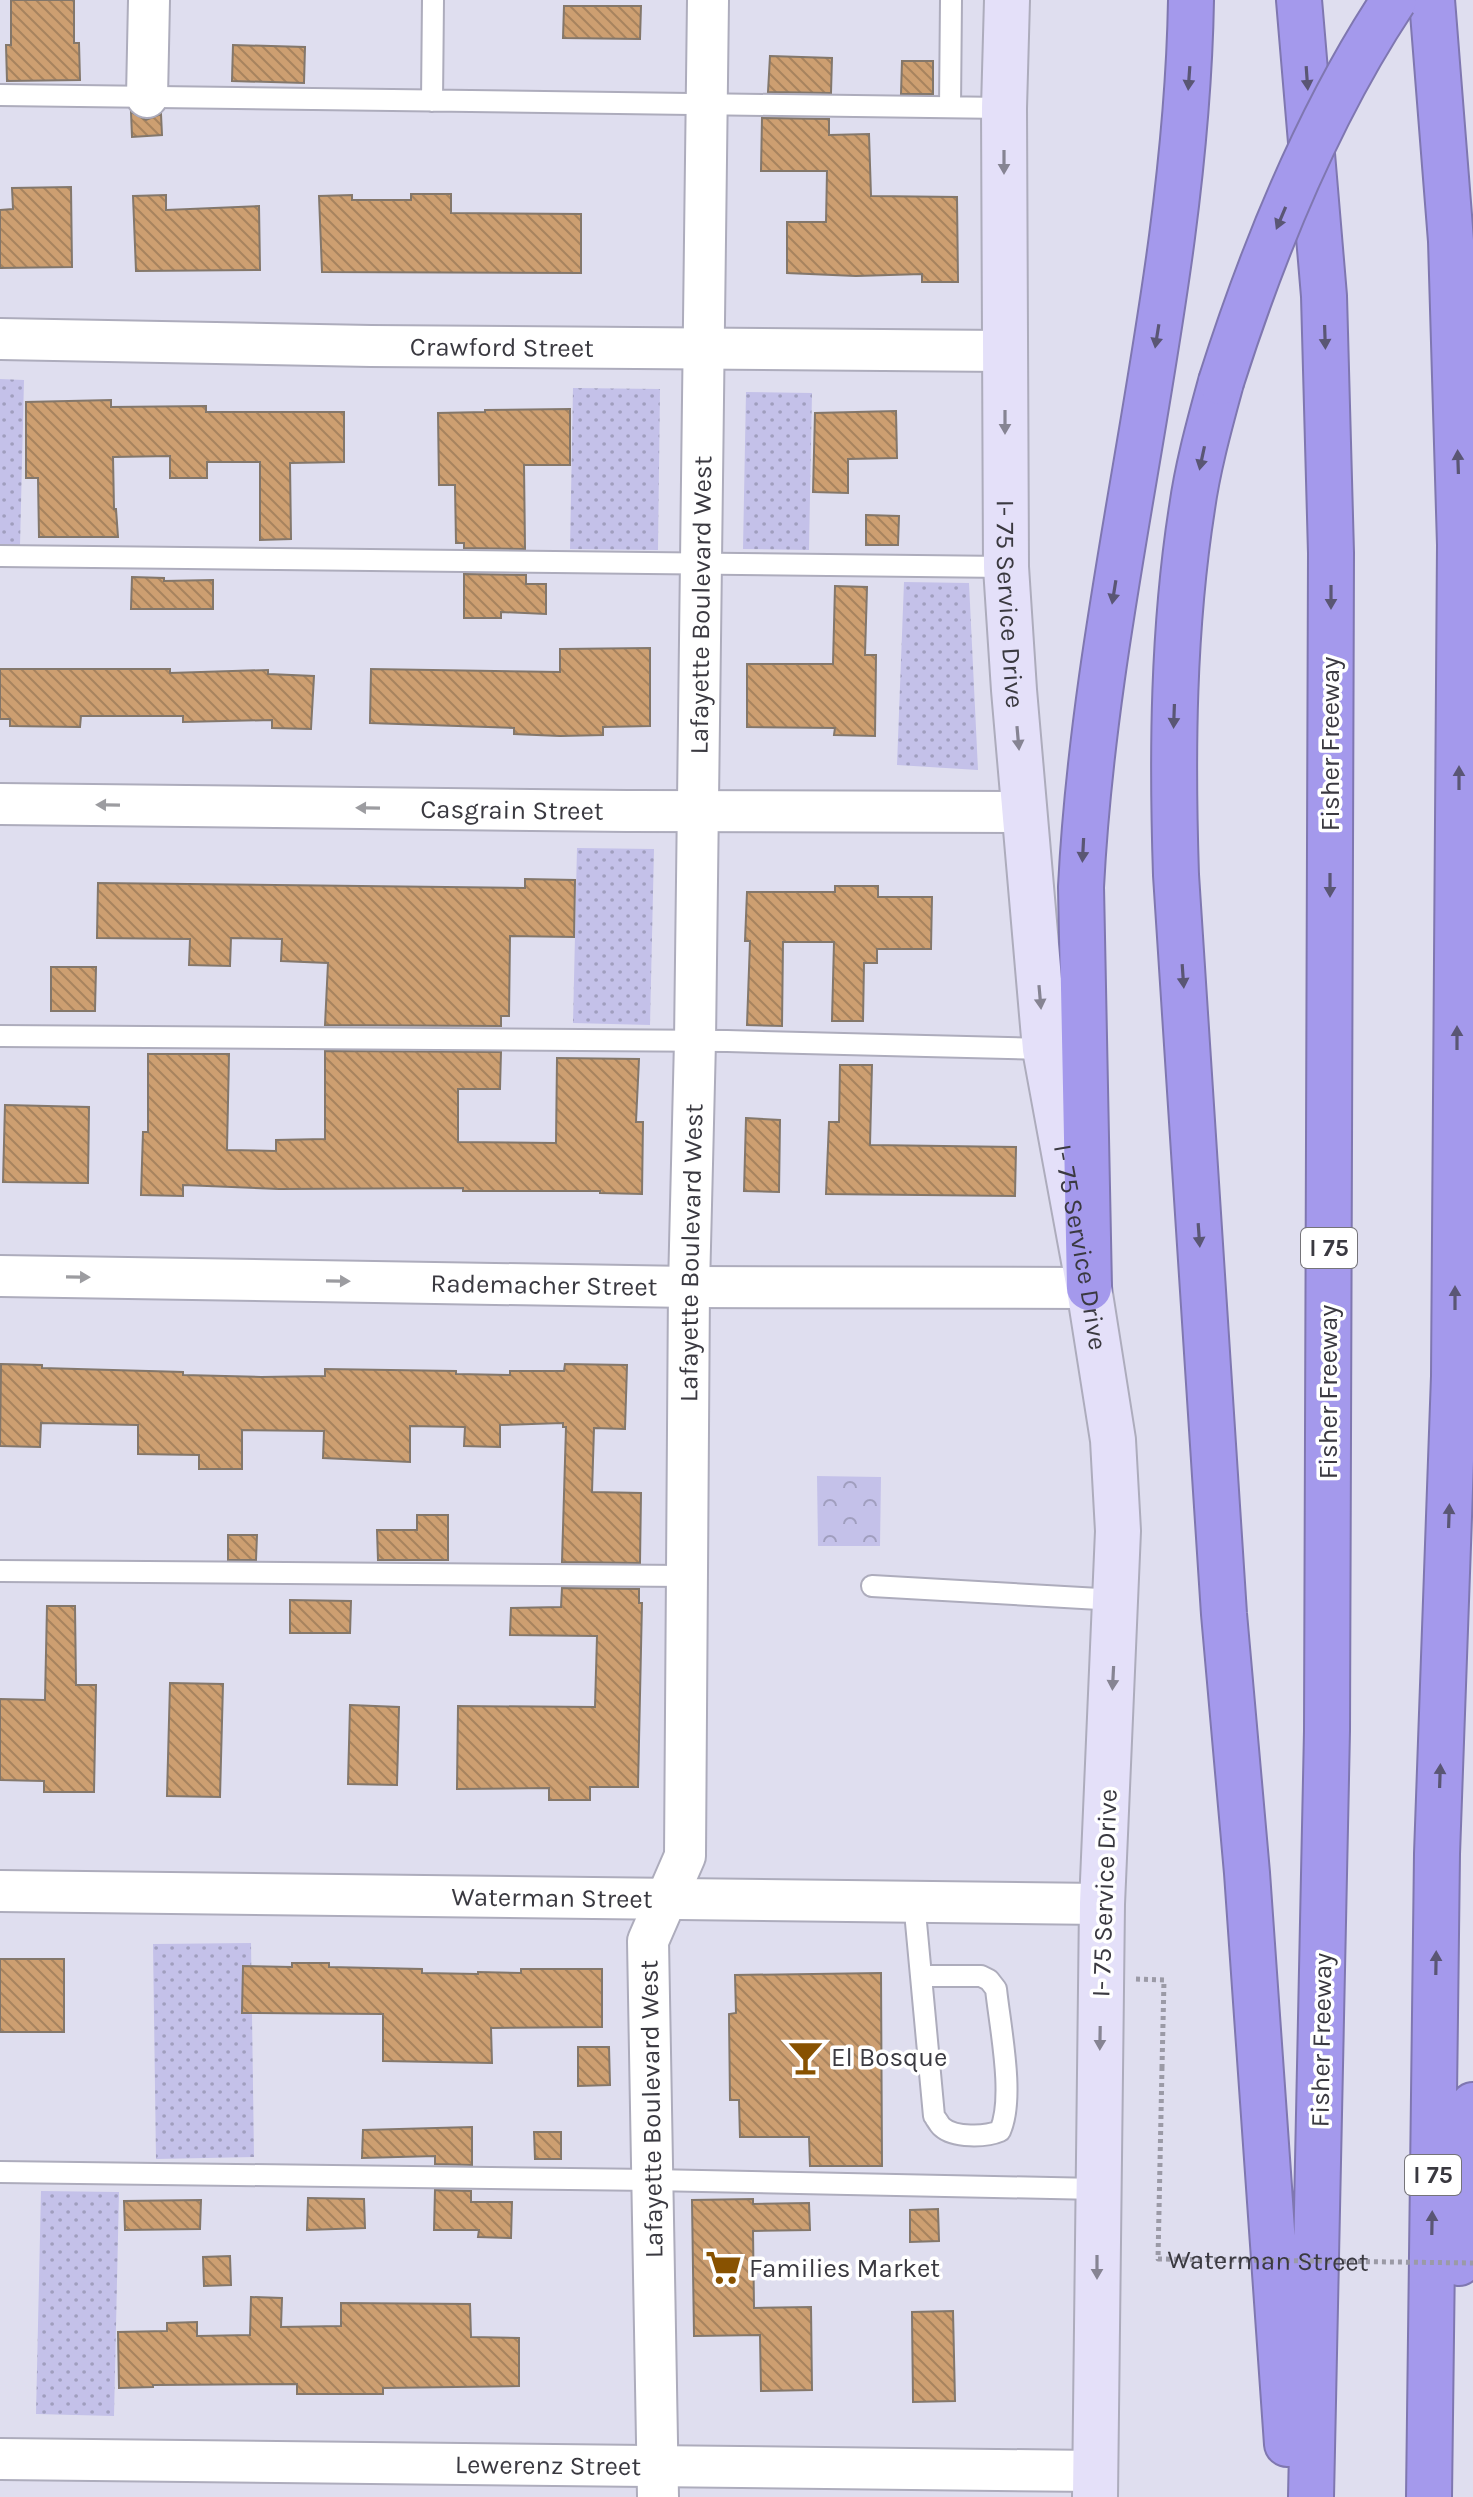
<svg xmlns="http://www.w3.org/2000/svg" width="1473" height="2497" font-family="Karla,sans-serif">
<defs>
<pattern id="grass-dots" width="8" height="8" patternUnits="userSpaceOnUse" patternTransform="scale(2)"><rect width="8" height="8" fill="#c4c1e9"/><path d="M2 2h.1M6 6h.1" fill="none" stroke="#a09ebe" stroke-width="1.8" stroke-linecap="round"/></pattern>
<pattern id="park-crowns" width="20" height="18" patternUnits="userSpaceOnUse" patternTransform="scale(2)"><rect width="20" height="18" fill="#c4c1e9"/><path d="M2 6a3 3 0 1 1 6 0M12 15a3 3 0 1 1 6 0" fill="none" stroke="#a09ebe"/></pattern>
<pattern id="building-back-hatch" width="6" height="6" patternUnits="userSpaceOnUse" patternTransform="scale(2)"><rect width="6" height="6" fill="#cd9f71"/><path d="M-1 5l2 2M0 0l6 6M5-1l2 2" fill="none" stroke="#a7835e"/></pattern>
</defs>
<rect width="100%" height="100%" fill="#dfdeef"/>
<path fill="url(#grass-dots)" d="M0 379 24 380 20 546 0 545Z
M573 388 660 389 658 550 570 549Z
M746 392 812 393 809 550 743 549Z
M904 582 969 583 978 770 897 765Z
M577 848 654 849 650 1025 573 1023Z
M251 1943 254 2157 156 2159 153 1944Z
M41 2191 119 2192 114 2416 36 2414Z"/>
<path fill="url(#park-crowns)" d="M817 1476 881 1477 880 1546H818Z"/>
<path fill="url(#building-back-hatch)" stroke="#83776b" stroke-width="2" d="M11 0H74V43H79L80 80 7 81 6 45H11Z
M564 6H641L640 39 563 38Z
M233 45 305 47 304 83 232 81Z
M770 56 832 58 831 93 768 92Z
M902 61H933V94H901Z
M131 112 146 120 161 114 162 135 132 137Z
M762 118 829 119V135L869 134 871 196 957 197 958 282H922V274L856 276 787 273V222H826L827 171H761Z
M71 187 72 267 0 268V210L13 209 12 188Z
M411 194H451V213L581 214V273L322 272 319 196 352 195V200H411Z
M166 195V210L259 206 260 270 136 271 133 196Z
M111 400V407L206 406V412H344V462L290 463 291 539 260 540V462H207V478H170V456L113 457 114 509H116L118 537H39L38 478H26V402Z
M570 409V465H524L525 549 464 548V543H456L455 485H439L438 413 485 412V410Z
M896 411 897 458 848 459V493L813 492 815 413Z
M866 515 899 516 898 545H866Z
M464 574 526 575V584H546V614L501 612V618H464Z
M132 577 164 578V581L213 580V609H131Z
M835 586 867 587 865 655H876L875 736 834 735 835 728 747 727V664H833Z
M650 648V726L603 727V735L560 736 514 734V728L370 723 371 669 560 672V649Z
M0 669H170V673L268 670V674L314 676 311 729 272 728V720L183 722V716H81L80 727 10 726V719H0Z
M525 879 575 880 574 937 510 936 509 1016H501V1026L325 1025 328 963 281 961 282 939 231 938 230 966 189 965 190 939 97 938 98 883 525 888Z
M835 886H878V897H932L931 949H877V963H864L863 1021H832L834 942H783L782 1026 747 1025 750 941H745L747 892H835Z
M51 967H96L95 1011H51Z
M325 1051 501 1052 500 1089H458V1142L556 1143 557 1058 639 1059 636 1122H643L642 1194 600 1193V1191H463V1188L279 1189 183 1185V1196L141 1195 143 1132H148V1054H229L227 1150 276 1151V1140L325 1139Z
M840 1065H872L870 1145 1016 1147 1015 1196 826 1194 829 1122H839Z
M5 1105 89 1107 88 1183 3 1182Z
M746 1118 780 1120 779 1192 744 1191Z
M1 1364 42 1365V1368L183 1372V1375L261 1377 325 1376V1369L456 1371V1374L510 1375V1371H564L565 1364 627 1365 625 1429 594 1428 592 1492 641 1493 640 1563 562 1562 566 1427H563V1423L500 1425V1447L464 1446 465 1427 410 1426V1462L323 1458 324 1431 242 1430V1469H199V1455L138 1454V1425L41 1423 40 1447 0 1446Z
M417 1515H448V1560H378L377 1530H417Z
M228 1535H257L256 1560H228Z
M562 1588 639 1589V1603H642L638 1787H590V1800H549V1788L457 1789 458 1706 595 1707 597 1636 510 1635 511 1608 561 1607Z
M290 1600 351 1601 350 1633H290Z
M47 1606H75L76 1685H96L94 1792H44V1781L0 1780V1699L45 1700Z
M170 1683 223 1684 220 1797 167 1796Z
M350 1705 399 1707 397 1785 348 1784Z
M0 1959H64V2032H0Z
M292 1963H329V1967L422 1969V1973L478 1974V1972L521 1973V1969H602V2027L491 2028 492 2063 383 2061V2014L242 2013 243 1966 292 1967Z
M881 1973 882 2166H810L809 2137H740L739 2100H730L729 2014 736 2013 735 1975Z
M578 2047H609L610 2085 578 2086Z
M472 2127V2165L435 2164V2156L362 2158 363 2130Z
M534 2132H561V2159H535Z
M435 2190 471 2191V2202H512L511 2238 478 2237 479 2230H434Z
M308 2198 364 2199 365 2228 307 2230Z
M753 2199V2204L809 2203 810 2230 753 2231 754 2308 811 2307 812 2390 761 2391 760 2335 694 2336 692 2200Z
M201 2200 200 2229 125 2230 124 2201Z
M938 2209 939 2241 910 2242V2210Z
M230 2256 231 2285 204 2286 203 2257Z
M251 2297 282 2298 281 2327 341 2326V2303L470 2304 471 2337 519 2338V2386L383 2388V2394H297V2384L153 2385V2387L119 2388 118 2332 167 2331V2323L197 2322V2336L250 2335Z
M953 2311 955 2401 913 2402 912 2312Z"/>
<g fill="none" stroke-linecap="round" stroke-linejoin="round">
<defs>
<path id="service" d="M0 95 1004 108
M432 101 433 0
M950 107 951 0
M0 556 1006 567
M0 1036 727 1041 1045 1049
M0 1571 688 1576
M872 1586 1117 1600
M914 1901 934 2116C935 2117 941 2127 942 2127 954 2138 986 2137 1000 2131 1015 2098 1000 2027 996 1989L989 1980 981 1976H922
M0 2172 652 2180 1098 2189"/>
<g id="minor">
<path d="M147 97 149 0"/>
<path id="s1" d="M0 339 371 346 1005 351"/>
<path id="s2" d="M0 804 627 811 1024 812"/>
<path id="s3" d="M0 1276 689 1287 1089 1288"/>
<path id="s4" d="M0 1891 1102 1904"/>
<path id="s5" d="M0 2459 1096 2471"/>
<path id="s6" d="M658 2497 648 1941 685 1856 689 1287 695 1041 708 0"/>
</g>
<g id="secondary">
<path id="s7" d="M1007 0 1004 108 1006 567 1014 690 1045 1049 1089 1288 1113 1440 1118 1531 1102 1904 1095 2497"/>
</g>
<path id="motorway" d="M1299 0 1324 296 1331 553 1327 1731 1311 2497
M1221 382C1210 423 1198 465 1192 508 1173 629 1172 753 1176 875L1224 1614 1247 1873 1287 2444
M1089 1288 1081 887C1096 589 1186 299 1191 0
M1459 2263 1473 2105
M1429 2497 1437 1854 1454 1376 1460 545 1451 241 1432 0"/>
</defs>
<use href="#service" stroke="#adacbc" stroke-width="24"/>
<use href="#minor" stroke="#adacbc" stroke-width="44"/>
<use href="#secondary" stroke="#adacbc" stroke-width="48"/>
<use href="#motorway" stroke="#7f77b0" stroke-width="48"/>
<path stroke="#9b9aa6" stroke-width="5" stroke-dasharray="4 4" stroke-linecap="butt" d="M1136 1979 1164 1980 1162 2067"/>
<use href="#service" stroke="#fff" stroke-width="20"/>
<use href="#minor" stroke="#fff" stroke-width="40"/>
<use href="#secondary" stroke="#e4e0f9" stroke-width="44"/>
<use href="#motorway" stroke="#a499ec" stroke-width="44"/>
<defs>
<path id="motorway-bridge" d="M1221 382C1263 250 1317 116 1394 0"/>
</defs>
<use href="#motorway-bridge" stroke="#7f77b0" stroke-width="48" stroke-linecap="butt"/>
<path stroke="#9b9aa6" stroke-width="5" stroke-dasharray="4 4" stroke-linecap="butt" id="s8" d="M1162 2067 1158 2259 1473 2263"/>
<use href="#motorway-bridge" stroke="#a499ec" stroke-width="44"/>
</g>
<defs><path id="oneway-solid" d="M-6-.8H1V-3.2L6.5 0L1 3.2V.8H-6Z" transform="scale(2)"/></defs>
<g fill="#5a5674">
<use href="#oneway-solid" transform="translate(1189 78) rotate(94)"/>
<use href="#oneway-solid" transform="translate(1307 78) rotate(86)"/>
<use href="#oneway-solid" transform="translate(1281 218) rotate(113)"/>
<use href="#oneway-solid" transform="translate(1157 336) rotate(99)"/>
<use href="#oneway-solid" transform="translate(1325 337) rotate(88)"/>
<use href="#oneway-solid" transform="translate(1202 458) rotate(102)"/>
<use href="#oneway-solid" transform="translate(1458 462) rotate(-92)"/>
<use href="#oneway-solid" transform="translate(1114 592) rotate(99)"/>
<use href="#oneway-solid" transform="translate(1331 597) rotate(90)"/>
<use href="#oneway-solid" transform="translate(1174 716) rotate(92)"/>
<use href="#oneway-solid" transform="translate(1459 778) rotate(-90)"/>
<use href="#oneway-solid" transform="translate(1083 850) rotate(93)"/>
<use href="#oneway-solid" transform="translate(1330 885) rotate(90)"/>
<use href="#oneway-solid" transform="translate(1183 976) rotate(86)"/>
<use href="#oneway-solid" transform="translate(1457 1038) rotate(-90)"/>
<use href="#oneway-solid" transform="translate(1199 1235) rotate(86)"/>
<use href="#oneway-solid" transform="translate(1455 1298) rotate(-90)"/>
<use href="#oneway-solid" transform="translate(1449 1516) rotate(-88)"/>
<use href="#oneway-solid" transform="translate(1440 1776) rotate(-88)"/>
<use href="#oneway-solid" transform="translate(1436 1963) rotate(-89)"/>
<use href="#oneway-solid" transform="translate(1432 2223) rotate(-89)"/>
</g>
<g fill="#868493">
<use href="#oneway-solid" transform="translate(1004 162) rotate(90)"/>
<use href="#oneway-solid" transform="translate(1005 422) rotate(90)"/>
<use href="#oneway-solid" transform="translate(1018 738) rotate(85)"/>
<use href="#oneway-solid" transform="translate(1040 997) rotate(85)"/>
<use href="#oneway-solid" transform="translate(1113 1678) rotate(93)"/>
<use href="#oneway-solid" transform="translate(1100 2038) rotate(91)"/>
<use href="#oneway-solid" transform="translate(1097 2267) rotate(90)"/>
</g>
<g fill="#9c9ca0">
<use href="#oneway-solid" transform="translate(108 805) rotate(-179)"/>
<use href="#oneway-solid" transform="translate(368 808) rotate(-179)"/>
<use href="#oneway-solid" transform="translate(78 1277) rotate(1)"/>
<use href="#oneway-solid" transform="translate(338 1281) rotate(1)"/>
</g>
<defs>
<symbol id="bar-bare" viewBox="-9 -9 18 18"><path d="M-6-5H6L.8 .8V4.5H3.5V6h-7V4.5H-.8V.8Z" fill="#885201" stroke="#fff" stroke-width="2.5" paint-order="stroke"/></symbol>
<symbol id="supermarket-bare" viewBox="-9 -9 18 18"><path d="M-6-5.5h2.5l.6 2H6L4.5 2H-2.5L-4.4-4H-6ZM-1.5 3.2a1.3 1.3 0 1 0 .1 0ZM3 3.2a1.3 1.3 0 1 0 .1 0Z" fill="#885201" stroke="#fff" stroke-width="2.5" paint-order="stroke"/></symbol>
</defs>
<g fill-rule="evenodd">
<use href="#bar-bare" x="780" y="2032" width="51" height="51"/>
<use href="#supermarket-bare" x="698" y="2242" width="51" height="51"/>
</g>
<g text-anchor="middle" stroke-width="7" stroke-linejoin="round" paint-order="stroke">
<g fill="#fff" stroke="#757479" stroke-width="2">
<rect x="1301" y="1228" width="56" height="40" rx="6"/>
<rect x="1405" y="2155" width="56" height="40" rx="6"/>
</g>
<g font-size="24" font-weight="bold" fill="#3a3940">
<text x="1329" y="1256">I 75</text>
<text x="1433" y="2183">I 75</text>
</g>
<g font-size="26" fill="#3a3940" stroke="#fff">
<text dy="9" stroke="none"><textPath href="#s1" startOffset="502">Crawford Street</textPath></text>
<text dy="9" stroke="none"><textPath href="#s6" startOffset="1900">Lafayette Boulevard West</textPath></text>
<text dy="9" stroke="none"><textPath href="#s7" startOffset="604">I- 75 Service Drive</textPath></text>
<text transform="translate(1330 744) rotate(-90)" y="9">Fisher Freeway</text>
<text dy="9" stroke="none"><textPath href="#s2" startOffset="512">Casgrain Street</textPath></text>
<text dy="9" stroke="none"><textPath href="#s7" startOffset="1252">I- 75 Service Drive</textPath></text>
<text dy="9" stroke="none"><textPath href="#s6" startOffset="1252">Lafayette Boulevard West</textPath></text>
<text dy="9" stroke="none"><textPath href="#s3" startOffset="544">Rademacher Street</textPath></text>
<text transform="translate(1328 1392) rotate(-90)" y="9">Fisher Freeway</text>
<text transform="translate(1104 1893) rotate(-88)" y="9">I- 75 Service Drive</text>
<text dy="9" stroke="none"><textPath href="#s4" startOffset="552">Waterman Street</textPath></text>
<text transform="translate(1321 2040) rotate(-89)" y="9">Fisher Freeway</text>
<text transform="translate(651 2109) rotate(-91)" y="9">Lafayette Boulevard West</text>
<text dy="9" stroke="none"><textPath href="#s8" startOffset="302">Waterman Street</textPath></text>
<text dy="9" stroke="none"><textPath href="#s5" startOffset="548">Lewerenz Street</textPath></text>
</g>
<g font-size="26" fill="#3a3940" stroke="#fff" text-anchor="start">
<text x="831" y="2066">El Bosque</text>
<text x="749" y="2277">Families Market</text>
</g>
</g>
</svg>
